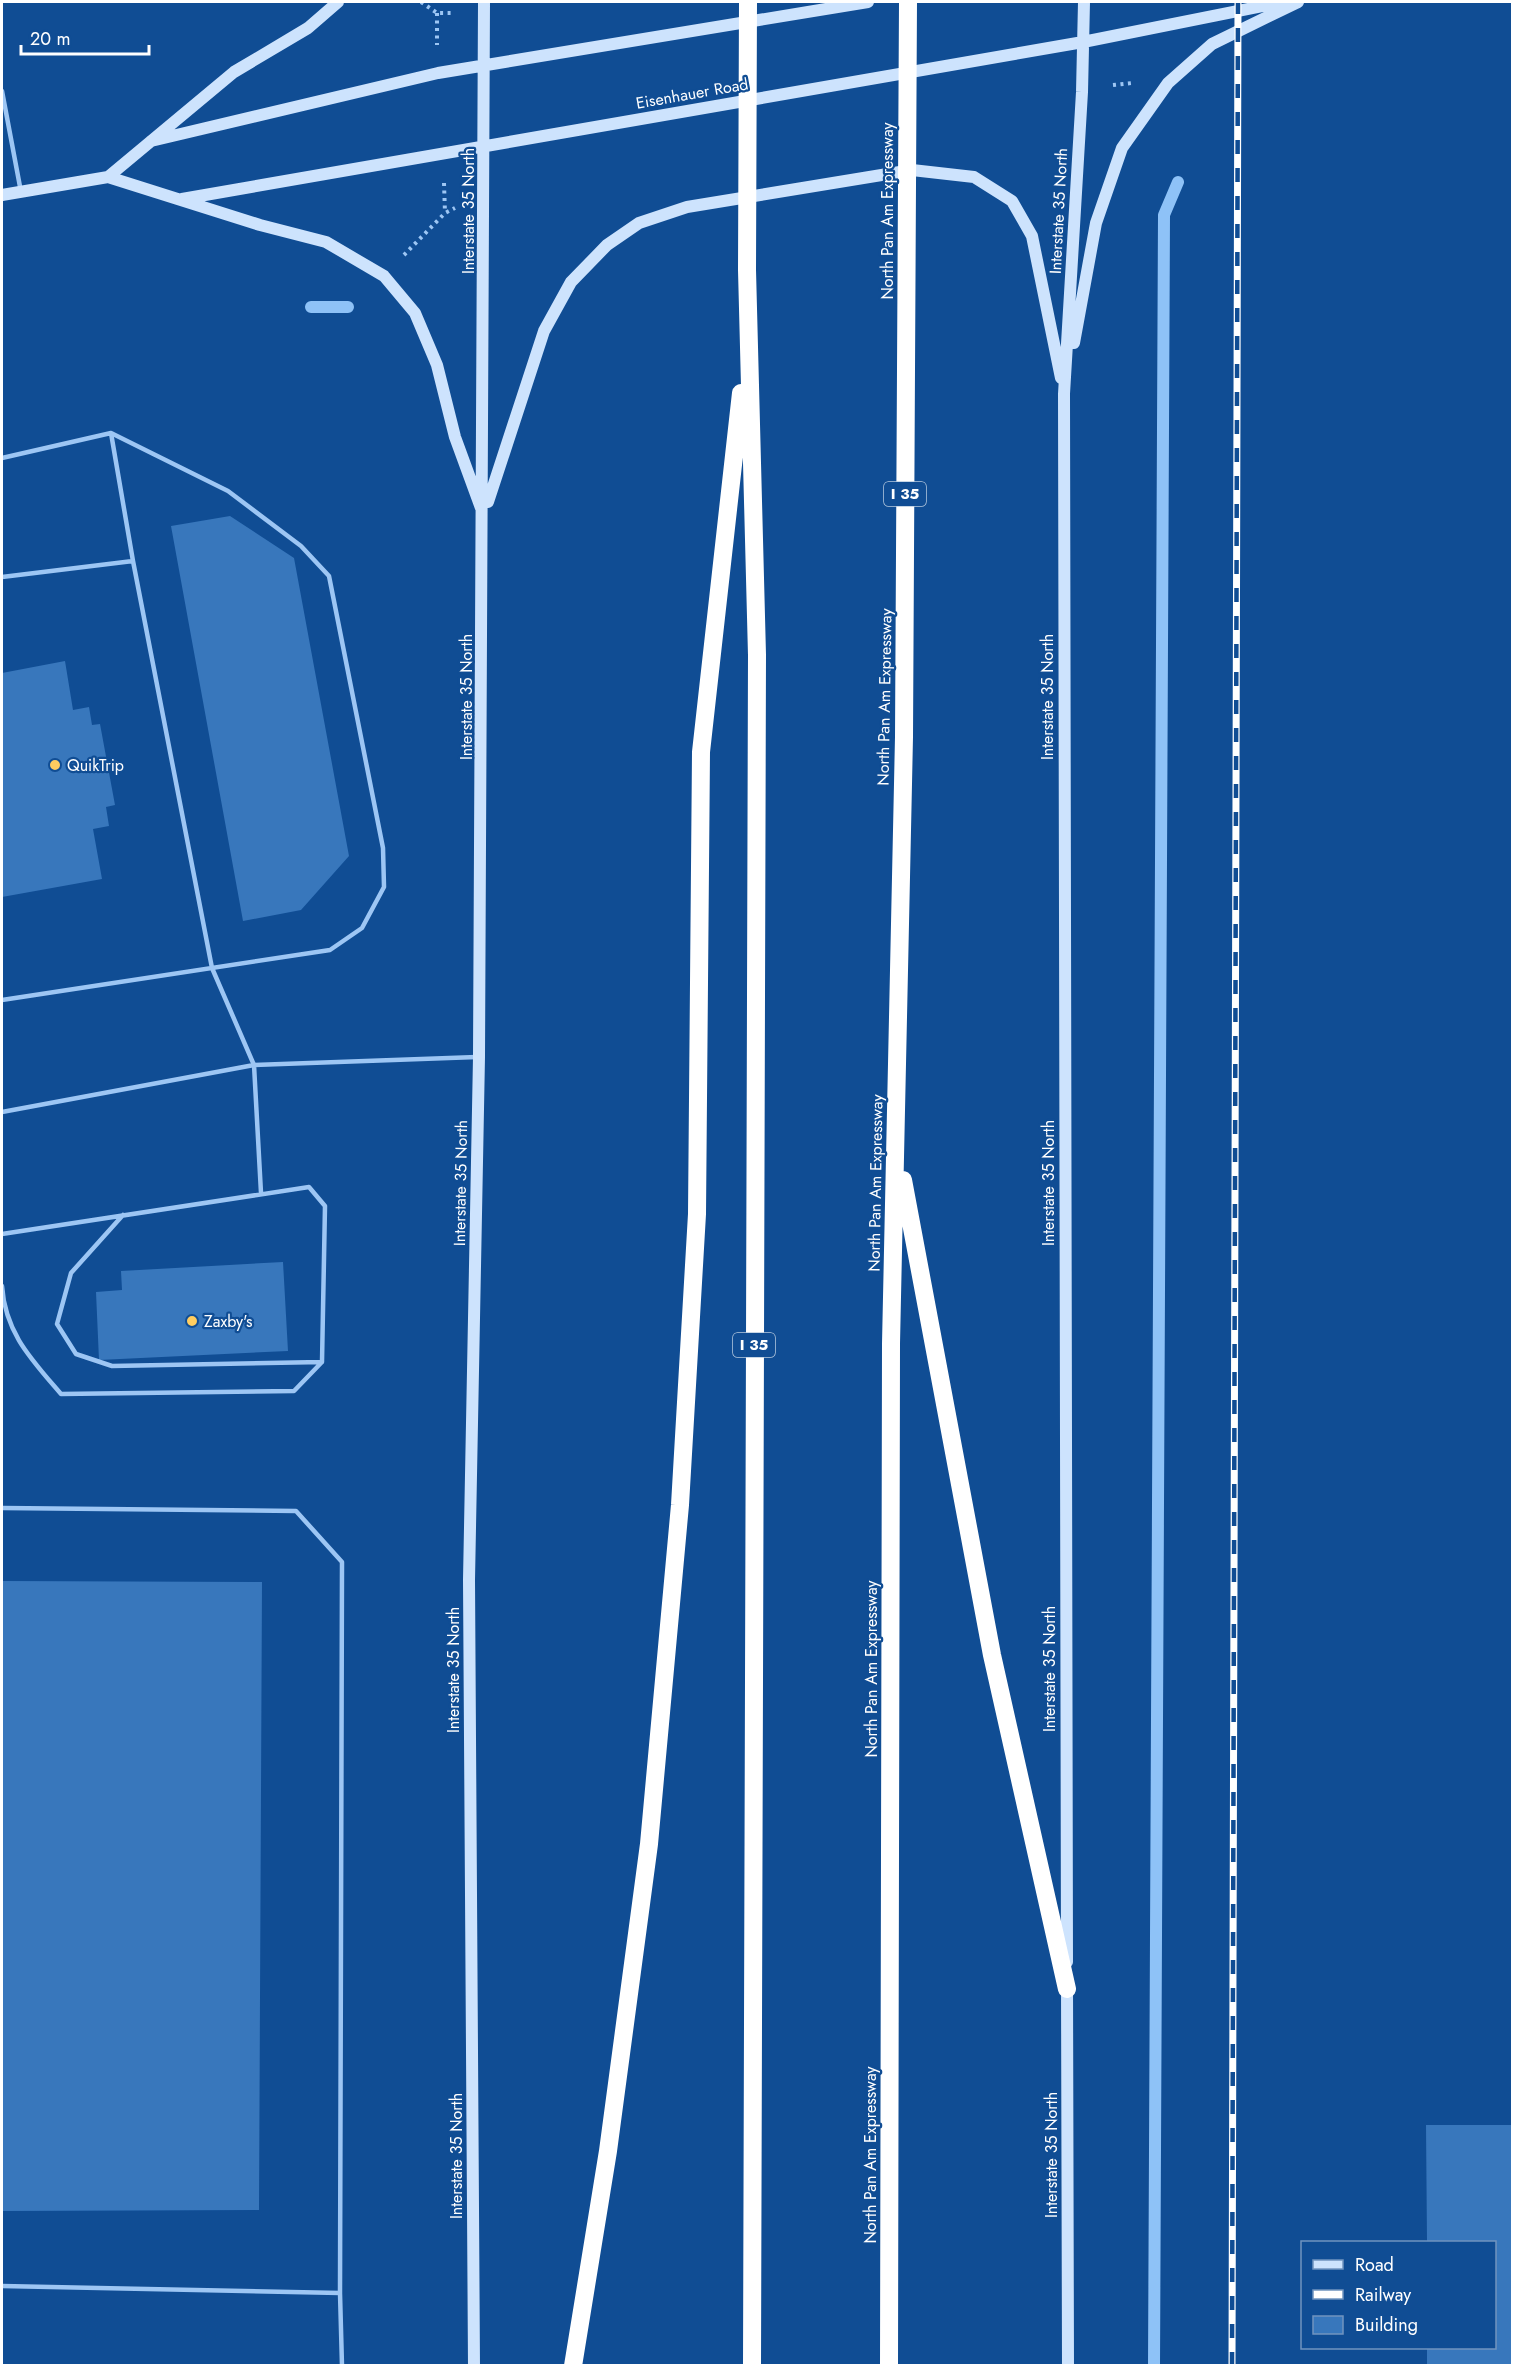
<svg xmlns="http://www.w3.org/2000/svg" width="1514" height="2367" font-family="Jost,sans-serif">
<rect width="100%" height="100%" fill="#104d94"/>
<g fill="none" stroke-linecap="round" stroke-linejoin="round">
<path stroke="#8ec2f7" stroke-width="12" d="M311 307H348
M1154 2366 1164 215 1178 182"/>
</g>
<path fill="#3877bc" d="M230 516 294 558 349 856 301 910 243 921 171 526Z
M65 661 73 710 89 707 92 725 100 724 115 805 106 807 109 826 93 829 102 879 2 897V673Z
M283 1262 288 1351 99 1360 96 1292 122 1290 121 1271Z
M2 1581 262 1582 259 2210 2 2211Z
M1426 2125H1512V2366H1427V2348H1494V2242H1427Z"/>
<g fill="none" stroke-linecap="round" stroke-linejoin="round">
<path stroke="#9dc6f4" stroke-width="4" stroke-dasharray="3 4.5" stroke-linecap="butt" d="M421 2 437 13H455
M437 13V45
M1113 85 1132 83
M444 183 445 213
M404 255 445 213 455 208"/>
<path stroke="#9dc6f4" stroke-width="4.5" d="M2 91 21 192
M2 458 111 433 133 561 212 968 254 1065 261 1193
M2 577 133 561
M2 1000 330 950 362 928 384 887 383 848 329 576 301 546 228 491 111 433
M2 1112 254 1065 477 1057
M123 1215 71 1273 57 1324 76 1354 112 1366 322 1362
M2 1234 309 1187 325 1206 322 1362 294 1391 61 1394C32 1360 5 1333 2 1286
M2 1508 296 1511 342 1562 340 2293 2 2286
M340 2293 342 2366"/>
<path stroke="#cde3fd" stroke-width="12" d="M151 141 438 73 868 2
M108 177 234 72 308 28 338 2
M2 195 108 177 260 225 326 242 384 276 415 313 437 365 455 437 481 508
M182 199 1083 42 1283 2
M1074 343 1096 223 1122 148 1168 83 1212 44 1298 2
M488 502 544 331 571 282 607 245 639 223 687 207 912 170 974 177 1012 201 1032 236 1061 378
M1067 1962 1064 394 1082 92 1084 2
M1067 1982 1068 2366
M474 2366 469 1580 479 1057 484 2"/>
<path stroke="#fff" stroke-width="18" d="M748 2 747 270 757 655 752 2366
M903 1180 992 1655 1067 1989
M573 2366 608 2151 649 1844 680 1505 697 1214 701 752 741 393
M889 2366 891 1344 904 737 908 2"/>
<defs>
<path id="rail" d="M1232 2366 1238 2"/>
</defs>
<use href="#rail" stroke="#fff" stroke-width="7"/>
<use href="#rail" stroke="#104d94" stroke-width="4.5" stroke-dasharray="14" stroke-linecap="butt"/>
</g>
<g fill="#ffcd60" stroke="#104d94" stroke-width="2">
<circle cx="55" cy="765" r="6"/>
<circle cx="192" cy="1321" r="6"/>
</g>
<g text-anchor="middle" stroke-width="4.5" stroke-linejoin="round" paint-order="stroke">
<g fill="#104d94" stroke="#b7cadf" stroke-width="1.5">
<rect x="884" y="482" width="42" height="24" rx="4.5"/>
<rect x="733" y="1333" width="42" height="24" rx="4.5"/>
</g>
<g font-size="15" font-weight="bold" fill="#fff">
<text x="905" y="499">I 35</text>
<text x="754" y="1350">I 35</text>
</g>
<g font-size="16" fill="#fff" stroke="#104d94">
<text transform="translate(692 93) rotate(-10)" y="6">Eisenhauer Road</text>
<text transform="translate(468 211) rotate(-90)" y="6">Interstate 35 North</text>
<text transform="translate(887 211) rotate(-90)" y="6">North Pan Am Expressway</text>
<text transform="translate(1058 211) rotate(-87)" y="6">Interstate 35 North</text>
<text transform="translate(466 697) rotate(-90)" y="6">Interstate 35 North</text>
<text transform="translate(884 697) rotate(-89)" y="6">North Pan Am Expressway</text>
<text transform="translate(1047 697) rotate(-90)" y="6">Interstate 35 North</text>
<text transform="translate(460 1183) rotate(-89)" y="6">Interstate 35 North</text>
<text transform="translate(875 1183) rotate(-89)" y="6">North Pan Am Expressway</text>
<text transform="translate(1048 1183) rotate(-90)" y="6">Interstate 35 North</text>
<text transform="translate(871 1669) rotate(-90)" y="6">North Pan Am Expressway</text>
<text transform="translate(1049 1669) rotate(-90)" y="6">Interstate 35 North</text>
<text transform="translate(453 1670) rotate(-90)" y="6">Interstate 35 North</text>
<text transform="translate(870 2155) rotate(-90)" y="6">North Pan Am Expressway</text>
<text transform="translate(1051 2155) rotate(-90)" y="6">Interstate 35 North</text>
<text transform="translate(456 2156) rotate(-90)" y="6">Interstate 35 North</text>
</g>
<g font-size="16" fill="#fff" stroke="#104d94" text-anchor="start">
<text x="67" y="771">QuikTrip</text>
<text x="204" y="1327">Zaxby's</text>
</g>
</g>
<rect width="1514" height="2367" fill="none" stroke="#ffffff" stroke-width="6"/>
<rect x="1301" y="2241" width="195" height="108" fill="#104d94" stroke="#7094bf" stroke-width="1.5"/>
<rect x="1313" y="2260" width="30" height="9" fill="#cde3fd" stroke="#7094bf" stroke-width="1.5"/>
<text x="1355" y="2271" font-size="18" fill="#ffffff">Road</text>
<rect x="1313" y="2290" width="30" height="9" fill="#ffffff" stroke="#7094bf" stroke-width="1.5"/>
<text x="1355" y="2301" font-size="18" fill="#ffffff">Railway</text>
<rect x="1313" y="2316" width="30" height="18" fill="#3877bc" stroke="#7094bf" stroke-width="1.5"/>
<text x="1355" y="2331" font-size="18" fill="#ffffff">Building</text>
<path d="M21 45v9h128v-9" fill="none" stroke="#ffffff" stroke-width="3"/>
<text x="30" y="45" font-size="18" fill="#ffffff" stroke="#104d94" stroke-width="4.5" paint-order="stroke">20 m</text>
</svg>
